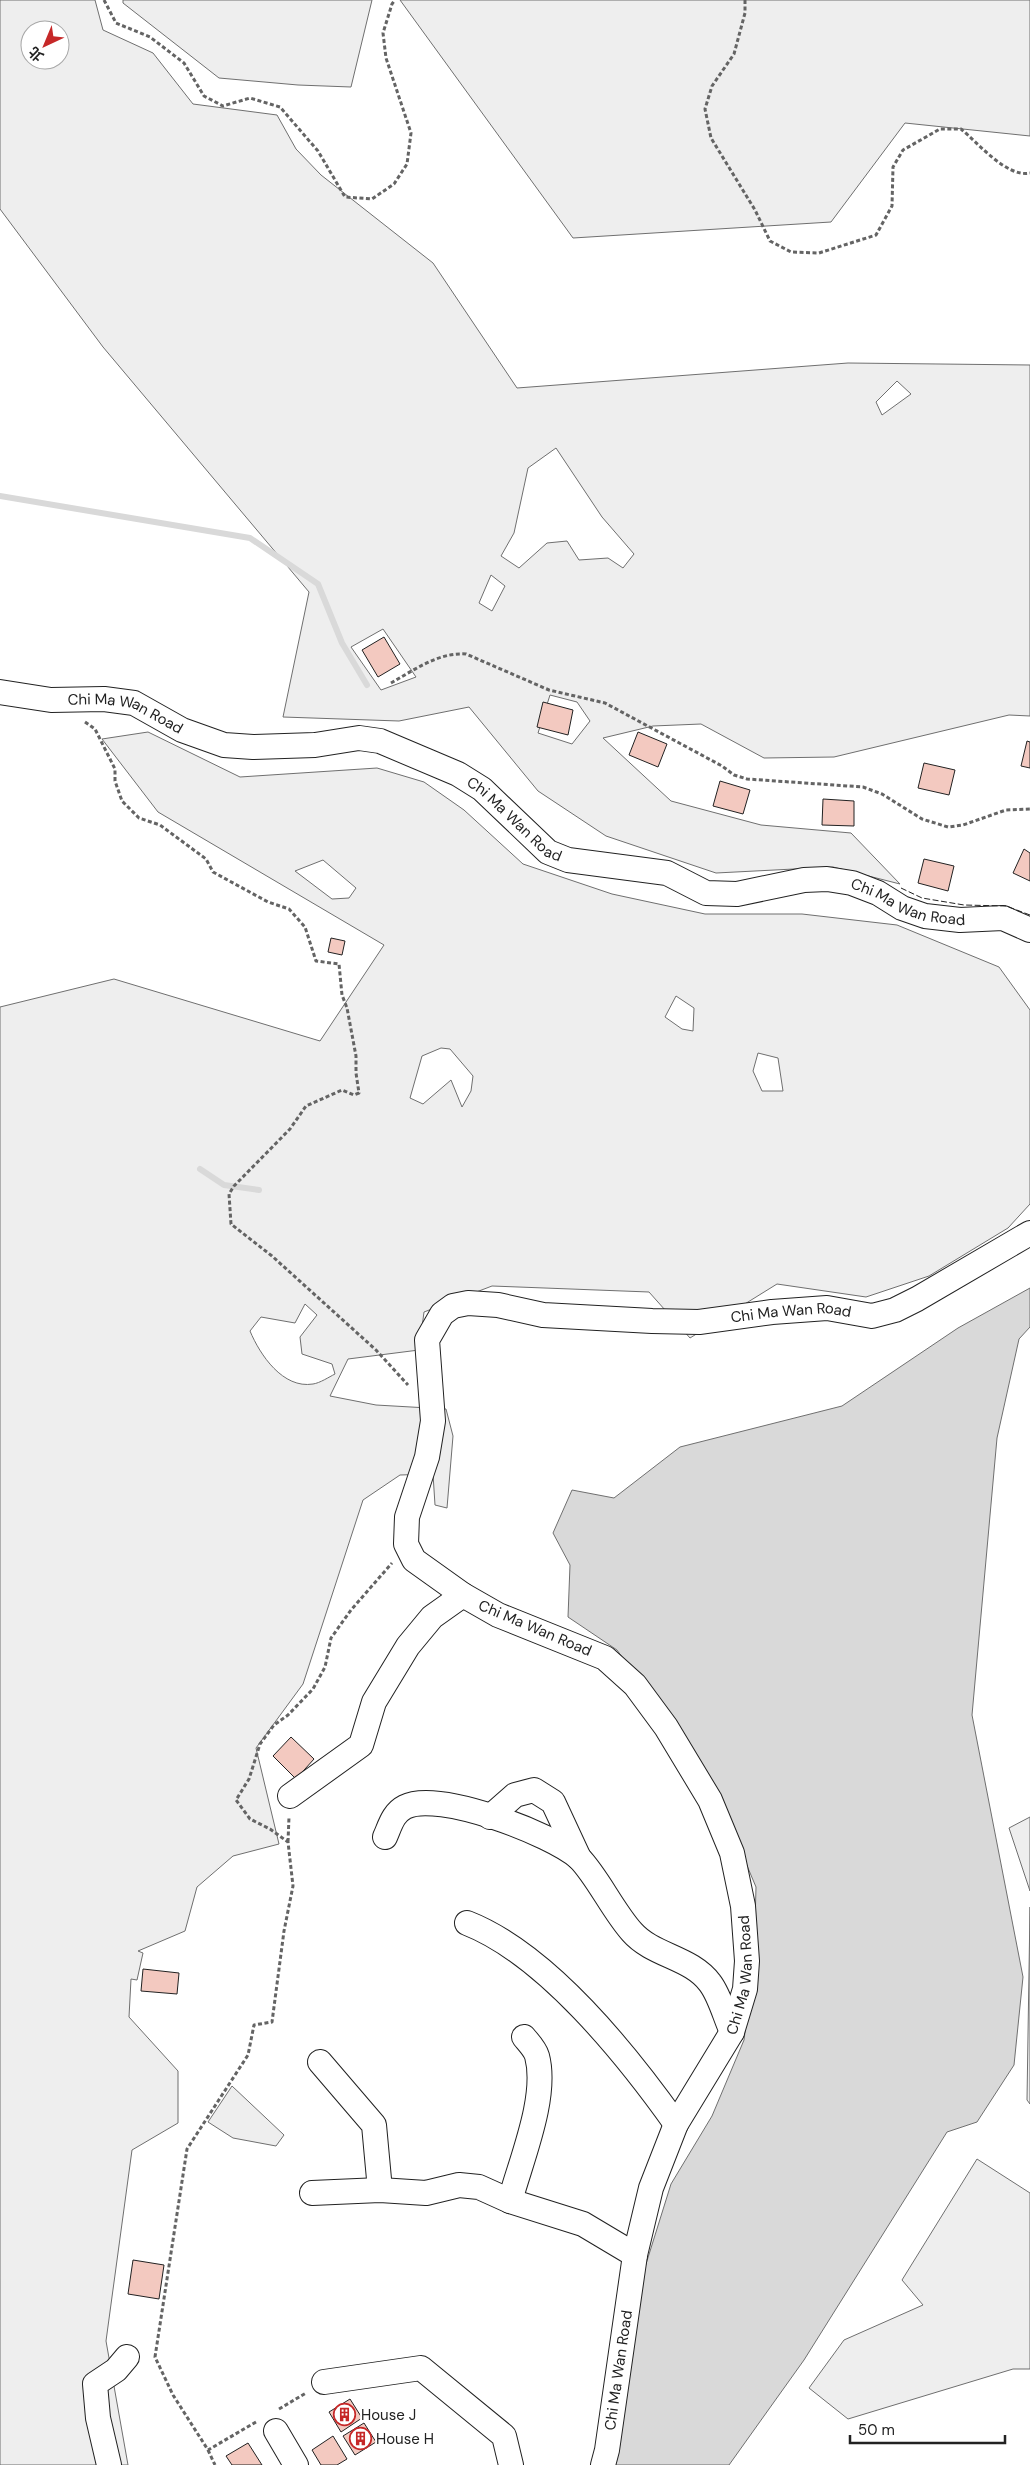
<svg xmlns="http://www.w3.org/2000/svg" width="1030" height="2465" font-family="'DM Sans','Noto Sans TC',sans-serif">
<rect width="100%" height="100%" fill="#fff"/>
<path fill="#eee" stroke="#6f6f6f" fill-rule="evenodd" d="M0 0H95L103 30 153 53 193 104 277 115 296 149 321 175 433 263 517 388 848 363 1030 365V716L1009 715 834 757 764 758 701 724 653 726 603 738 671 801 761 825 851 833 900 884 833 867 716 873 606 836 538 791 469 707 399 721 283 717 309 592 103 347 0 209ZM30 30H60V60H30ZM897 381 911 394 882 415 876 402ZM556 448 602 517 634 554 623 568 608 558 579 560 567 541 547 543 519 568 501 556 514 533 528 468ZM491 575 505 586 492 611 479 603ZM383 629 416 677 381 690 351 647ZM550 695 577 702 590 721 572 744 538 733Z
M123 0H372L351 87 298 85 219 78 123 3Z
M400 0H1030V136L905 123 831 222 573 238Z
M148 732 240 777 377 768 424 782 464 810 523 864 612 894 705 914H802L897 925 999 967 1030 1010V1204L1008 1228 929 1276 866 1297 777 1284 690 1338 649 1292 492 1286 424 1312 419 1350 348 1359 330 1396 376 1405 446 1409 453 1436 447 1508 435 1505 433 1474 400 1475 363 1500 303 1684 256 1748 279 1844 233 1856 197 1887 185 1931 138 1951 143 1953 137 1980 131 1979 129 2017 178 2071V2123L132 2150 106 2341 128 2465H0V1007L114 979 320 1041 384 945 158 812 102 739ZM323 860 356 888 349 898 332 899 295 871ZM676 996 694 1008 693 1031 682 1029 665 1017ZM441 1048 450 1049 473 1076 471 1091 462 1107 451 1080 423 1104 410 1098 422 1056ZM758 1053 778 1058 783 1091H762L753 1071ZM305 1304 317 1315 300 1337 302 1354 332 1364 335 1374C329 1377 320 1383 313 1384 283 1389 260 1355 250 1331L261 1317 295 1323Z
M1030 1817V1891L1009 1828Z
M1030 1907V2104L1027 2100Z
M232 2086 284 2135 276 2146 233 2138 208 2122Z
M977 2159 1030 2193V2369H1013L848 2419 809 2388 844 2340 923 2305 902 2280Z"/>
<path fill="#d9d9d9" stroke="#6f6f6f" d="M1030 1288V1327L1019 1339 997 1438 972 1715 1023 1977 1014 2065 977 2122 947 2132 804 2360 729 2465H607L641 2280 671 2184 712 2116 744 2040 754 1961 756 1887 718 1797 661 1713 617 1650 568 1617 570 1565 553 1533 572 1490 614 1498 680 1447 842 1406 958 1328Z"/>
<g fill="none" stroke-linecap="round" stroke-linejoin="round">
<path stroke="#d9d9d9" stroke-width="6" d="M0 496 250 538 318 584 342 643 367 685
M200 1169 224 1185 259 1190"/>
</g>
<path fill="#f3c9c0" stroke="#222" d="M384 637 400 664 378 677 362 650Z
M543 702 573 710 568 735 537 727Z
M638 732 667 744 658 767 629 755Z
M1027 741 1030 742V768L1021 766Z
M924 763 955 770 949 795 918 788Z
M720 781 750 790 743 814 713 806Z
M823 799 854 801V826L822 825Z
M1024 849 1030 853V881L1013 873Z
M924 859 954 866 948 891 918 883Z
M331 938 345 941 342 955 328 952Z
M291 1737 314 1759 296 1779 273 1756Z
M143 1969 179 1973 177 1994 141 1991Z
M133 2260 164 2265 159 2299 128 2294Z
M350 2399 362 2418 341 2432 329 2412Z
M364 2423 376 2442 355 2455 343 2436Z
M333 2436 347 2459 337 2465H321L312 2450Z
M248 2443 262 2465H232L226 2456Z"/>
<g fill="none" stroke-linecap="round" stroke-linejoin="round">
<defs>
<g id="minor">
<path id="s1" d="M0 692 51 700 104 699 134 703 182 730 224 745 253 747 315 745 359 738 380 741 458 774 482 789 548 852 568 860 667 873 706 893 737 894 804 880 827 879 852 883 878 893 902 908 925 916 960 920 1003 918 1030 930"/>
<path d="M290 1796 361 1745 374 1702 408 1646 432 1617 463 1595"/>
<path d="M490 1817 515 1795 534 1790 553 1802 579 1858"/>
<path d="M385 1837C390 1826 393 1813 405 1807 438 1790 552 1834 579 1858 597 1876 613 1911 632 1932 653 1956 691 1957 710 1983 720 1996 725 2017 732 2032"/>
<path d="M467 1923C546 1954 627 2055 676 2124"/>
<path d="M320 2062 374 2125 380 2190"/>
<path d="M312 2193 380 2190 426 2193 459 2185 479 2187 510 2201 583 2224 635 2255"/>
<path d="M510 2201C521 2160 548 2097 537 2056 535 2049 528 2042 524 2037"/>
<path d="M324 2382 421 2368 504 2436 511 2465"/>
<path d="M276 2431 296 2465"/>
<path d="M109 2465 98 2418 95 2384 116 2370 127 2357"/>
<path id="s2" d="M603 2465 607 2450 635 2255 651 2188 676 2124 732 2032 745 1989 747 1961 743 1906 732 1853 710 1800 666 1727 635 1685 605 1658 498 1615 463 1595 414 1560 406 1544 407 1517 427 1457 433 1421 427 1340 442 1314 453 1306 468 1303 498 1305 543 1315 652 1321 699 1322 772 1312 827 1308 872 1316 895 1310 917 1299 1030 1233"/>
</g>
</defs>
<use href="#minor" stroke="#222" stroke-width="26"/>
<path stroke="#646464" stroke-width="3" stroke-dasharray="4 2.5" stroke-linecap="butt" d="M104 0 116 23 150 37 184 63 204 96 223 106 250 98 280 107 318 151 345 197 372 199 394 184 407 164 411 133 386 58 383 33 392 4 395 0
M745 0V13L734 54 712 86 705 109 711 138 755 210 770 241 791 252 819 253 876 235 892 206 893 167 903 150 940 129H961C978 143 1007 178 1030 173
M391 683C414 670 439 652 466 654L549 690 605 703 722 766 734 775 747 779 863 787 882 794 922 819 948 827 963 825 1006 810 1030 809
M85 722 95 729 115 769V781L122 801 139 818 160 825 206 859 213 872 268 902 289 909 305 927 316 961 339 964 342 995 347 1008 356 1056V1073L359 1093 354 1095 342 1090 306 1106 290 1129 234 1186 229 1194 231 1224 272 1256 376 1350 408 1385
M288 1842 289 1817
M279 2409 306 2393
M256 2422 208 2450 173 2395 155 2357 187 2149 248 2055 254 2025 272 2022 284 1931 293 1886 288 1842 270 1829 250 1819 236 1800 249 1779 260 1744 274 1725 288 1715 313 1689 325 1667 331 1638 351 1610 392 1563
M208 2450 215 2465"/>
<use href="#minor" stroke="#fff" stroke-width="24"/>
<path stroke="#222" stroke-width="1" stroke-dasharray="6 2.5" stroke-linecap="butt" d="M901 888 922 898 964 905 1006 906 1030 915"/>
</g>
<defs>
<symbol id="building-ring" viewBox="-11 -11 22 22"><circle r="9.5" fill="#fff" stroke="#c62828" stroke-width="1.5"/><path d="M-4-6H4V6H1V3H-1V6H-4ZM-2.5-4.3h1.7v1.8h-1.7ZM.8-4.3h1.7v1.8H.8ZM-2.5-1h1.7V.8h-1.7ZM.8-1h1.7V.8H.8Z" fill="#c62828"/></symbol>
</defs>
<g fill-rule="evenodd">
<use href="#building-ring" x="332" y="2402" width="25" height="25"/>
<use href="#building-ring" x="348" y="2426" width="25" height="25"/>
</g>
<g text-anchor="middle" stroke-width="4" stroke-linejoin="round" paint-order="stroke">
<g font-size="15" fill="#222" stroke="#fff">
<text dy="5" stroke="none"><textPath href="#s1" startOffset="129">Chi Ma Wan Road</textPath></text>
<text dy="5" stroke="none"><textPath href="#s1" startOffset="549">Chi Ma Wan Road</textPath></text>
<text dy="5" stroke="none"><textPath href="#s1" startOffset="969">Chi Ma Wan Road</textPath></text>
<text dy="5" stroke="none"><textPath href="#s2" startOffset="1701">Chi Ma Wan Road</textPath></text>
<text transform="translate(535 1628) rotate(23)" y="5">Chi Ma Wan Road</text>
<text dy="5" stroke="none"><textPath href="#s2" startOffset="516">Chi Ma Wan Road</textPath></text>
<text dy="5" stroke="none"><textPath href="#s2" startOffset="96">Chi Ma Wan Road</textPath></text>
</g>
<g font-size="15" fill="#222" stroke="#fff" text-anchor="start">
<text x="361" y="2420">House J</text>
<text x="376" y="2444">House H</text>
</g>
</g>
<g transform="translate(45 45) rotate(224)"><circle r="24" fill="#ffffff" stroke="#a7a7a7"/>
<path d="M0-4L9 19L0 12L-9 19Z" fill="#c62828"/>
<text y="-8" font-size="14" font-weight="bold" text-anchor="middle" fill="#222222">北</text>
</g>
<path d="M850 2435v8h155v-8" fill="none" stroke="#222222" stroke-width="2.5"/>
<text x="858" y="2435" font-size="15" fill="#222222" stroke="#ffffff" stroke-width="4" paint-order="stroke">50 m</text>
</svg>
